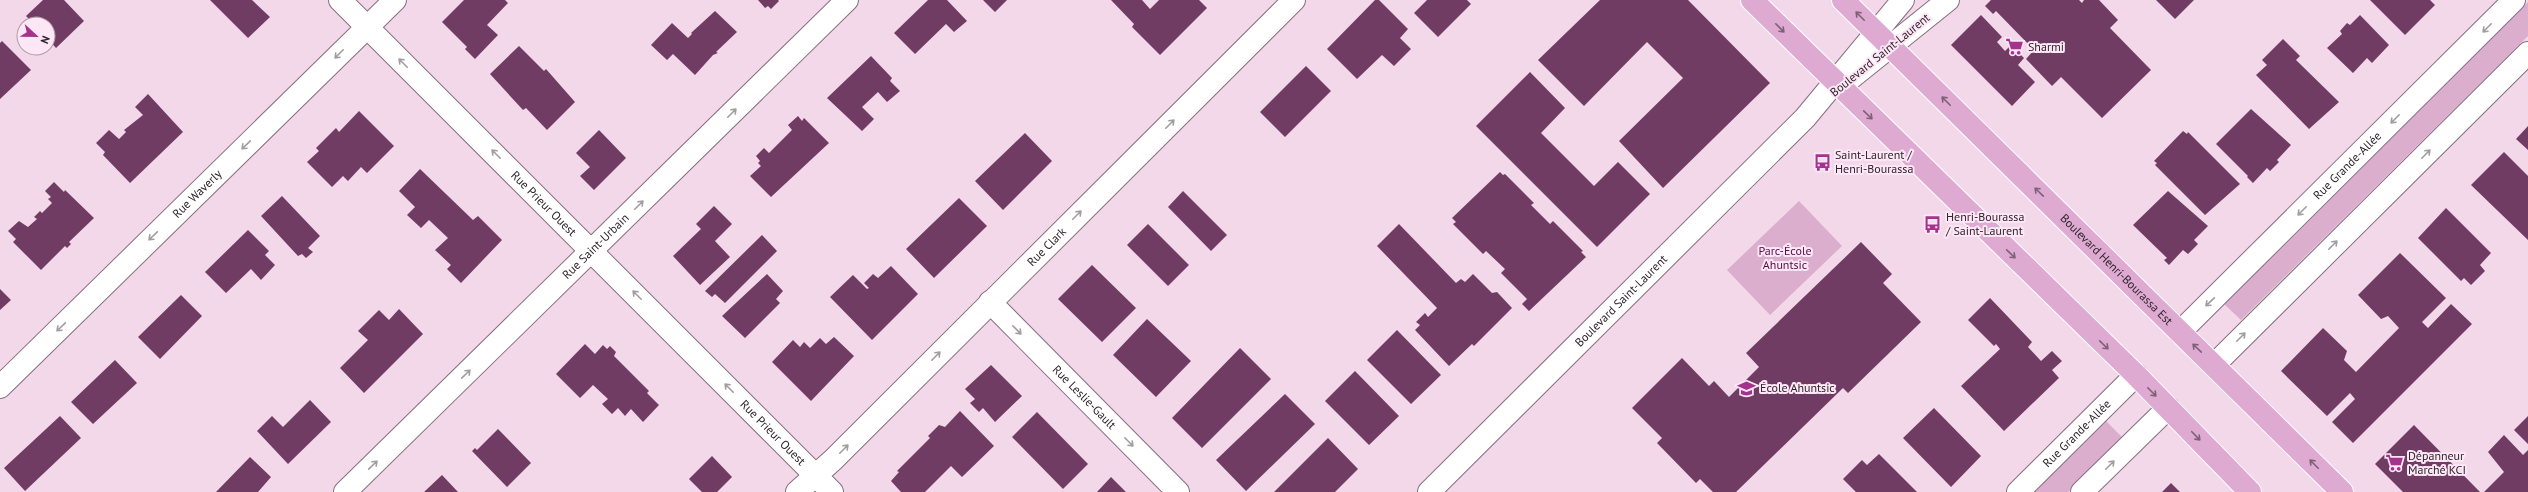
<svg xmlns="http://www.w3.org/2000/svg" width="2528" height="492" font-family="'PT Sans',sans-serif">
<rect width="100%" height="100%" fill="#f3d8ea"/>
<path fill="#dbaecd" d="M2528 2V36L2241 320 2224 304Z
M1799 201 1842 246 1770 315 1727 270Z
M2106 421 2123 438 2068 492H2034Z"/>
<path fill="#713c64" d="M43 0H64L84 21 56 48 48 39V24H34L26 16Z
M210 0H252L270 17 248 38Z
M464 0H505L508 3 487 25 498 35 475 59 465 49 467 47 442 22Z
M758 0H778L779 1 771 9 768 6 765 8Z
M928 0H947L967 21 954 32 946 24 915 54 894 33Z
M983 0H1007L995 12Z
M1111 0H1142L1150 9 1159 0H1199L1207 8 1160 55 1132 27 1134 24Z
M1375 0H1379L1408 29 1400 38 1411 49 1394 66 1382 55 1357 79 1327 49Z
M1427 0H1467L1471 4 1438 37 1414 13Z
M1600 0H1688L1770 83 1663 188 1619 141 1683 78 1647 42 1584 106 1538 60Z
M1991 0H2079L2082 3 2084 0H2099L2118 20 2110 28 2151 70 2102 118 2061 77 2052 86 2026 59 2034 50 1996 11 1993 14 1985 6Z
M2156 0H2194L2175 19Z
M2370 0H2430L2435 5 2405 35Z
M715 11 737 32 716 52 718 53 713 55 695 75 673 54 667 60 651 45 672 23 688 38 692 34 691 33Z
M1981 15 2002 37 1997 42 2005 51 2011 45 2024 58 2018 65 2035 82 2012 106 1951 45Z
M2360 15 2389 45 2372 63 2367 58 2353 73 2327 48 2342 34 2340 31 2347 23 2350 25Z
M2283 39 2300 56 2296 60 2339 102 2309 129 2256 75 2267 65 2262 60Z
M2 41 31 70 0 99V43Z
M519 46 544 71 546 69 575 102 547 130 526 108 523 110 490 74Z
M871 56 892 78 890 81 900 91 887 102 878 92 862 107 874 119 862 131 827 98Z
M1306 66 1331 91 1285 137 1260 112Z
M1530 72 1565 108 1541 133 1594 186 1618 162 1650 194 1597 247 1476 126Z
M148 94 183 132 130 183 103 155 105 152 96 143 109 130 119 139 126 132 124 130 143 115 135 107Z
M2251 109 2291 145 2277 160 2279 162 2270 171 2267 168 2253 183 2247 177 2248 176 2216 144Z
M359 111 394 146 367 173 361 167 348 181 343 176 332 187 307 162 319 151 316 148 336 128 339 132Z
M798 116 802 121 804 118 829 143 771 197 750 176 761 166 758 163 760 161 756 156 764 148 769 153 792 130 788 125Z
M2528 126V150L2516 139Z
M599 130 626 158 594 190 580 176 590 167 576 153Z
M2183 131 2187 134 2188 132 2240 184 2205 215 2155 165 2157 163 2154 161Z
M1025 133 1052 161 1003 210 975 181Z
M2504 152 2528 176V240L2471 185Z
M420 169 473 220 478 216 502 240 461 283 447 269 451 265 435 250 448 238 429 220 421 228 407 215 415 207 399 191Z
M1500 172 1503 175 1505 174 1534 203 1531 205 1550 224 1553 221 1583 251 1581 252 1586 257 1529 311 1522 304 1527 299 1501 273 1505 269 1486 251 1483 254 1453 224 1456 222 1452 218Z
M54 182 64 192 65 190 94 218 69 242 71 244 67 248 65 246 41 270 13 242 16 239 8 231 19 221 28 227 37 219 34 217 40 211 42 213 52 203 48 199 51 197 45 191Z
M1183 191 1227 235 1211 251 1168 207Z
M2168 191 2208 226 2194 240 2198 244 2188 254 2183 250 2169 265 2164 260 2167 258 2133 225Z
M282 196 320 236 308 248 313 252 306 258 302 254 298 256 261 216Z
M959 198 987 226 934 278 906 249Z
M714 206 732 224 715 241 730 257 700 285 673 256 701 229 696 224Z
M2446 208 2491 253 2480 265 2485 271 2471 285 2464 278 2461 281 2418 238Z
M1148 224 1189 265 1168 286 1127 245Z
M1399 224 1456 283 1461 279 1465 282 1473 274 1492 293 1497 292 1512 308 1474 346 1472 344 1449 366 1415 330 1420 325 1416 322 1425 313 1428 317 1437 308 1377 246Z
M248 230 269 251 265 255 275 265 261 280 251 269 226 293 205 272Z
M762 235 777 251 725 303 715 294 712 297 705 291Z
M1861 242 1892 274 1883 283 1921 322 1848 393 1843 388 1736 492H1713L1700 479 1696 483 1657 443 1662 438 1632 408 1682 358 1709 386 1714 381 1729 397 1759 367 1746 353Z
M2400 253 2446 298 2422 322 2428 328 2451 304 2472 324 2353 443 2332 422 2355 399 2350 393 2327 416 2281 371 2323 328 2347 351 2344 360 2356 372 2399 328 2388 316 2381 319 2358 295Z
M1092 265 1136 308 1102 342 1058 299Z
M891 266 918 294 872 340 830 297 853 275 867 289 869 288 864 283 873 274 878 278Z
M767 274 783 291 776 299 780 303 745 338 722 316Z
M0 289 11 300 0 310Z
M181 295 202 316 160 359 138 337Z
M1990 298 2032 342 2028 347 2041 361 2052 351 2062 361 2052 370 2059 378 2004 431 1961 386 2000 349 1996 344 1994 346 1968 320Z
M399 309 423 334 364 393 340 368 368 340 358 331 379 310 389 320Z
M1147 319 1191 361 1156 397 1113 355Z
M1397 330 1441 375 1411 404 1367 360Z
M834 337 854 356 811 401 772 362 793 340 800 347 804 342 810 348 820 338 826 344Z
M585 344 595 354 603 345 607 349 610 346 616 352 614 356 649 391 647 393 659 405 643 422 631 409 625 416 618 408 612 414 602 404 608 399 593 385 580 398 556 374Z
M1240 348 1271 379 1202 448 1172 418Z
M115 360 137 383 93 424 71 402Z
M991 365 1022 396 995 422 983 408 979 412 970 403 975 399 965 389Z
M1355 371 1399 416 1369 445 1325 401Z
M1285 394 1315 424 1246 491 1216 460Z
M310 400 331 422 288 464 257 431 272 416 283 427Z
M1934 408 1981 456 1951 487 1903 438Z
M960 411 994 446 962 477 951 466 925 492H901L891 481 899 472 897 471 930 438 928 436 939 425 945 427Z
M1037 412 1088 464 1063 489 1012 437Z
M60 416 81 438 25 491 4 468Z
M2528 416V444L2514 430Z
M2414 425 2480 492H2403L2375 464Z
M498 429 531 463 507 487 472 451 475 448 477 450Z
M2504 435 2523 455 2528 450V492H2484L2504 472 2488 452Z
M1328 438 1358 469 1335 492H1274Z
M1879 454 1917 492H1856L1843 479 1862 460 1867 465Z
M712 456 732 477 717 492H702L689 479Z
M250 457 271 477 258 492H216Z
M442 475 458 492H424Z
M1111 477 1126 492H1097Z
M2171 483 2180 492H2162Z"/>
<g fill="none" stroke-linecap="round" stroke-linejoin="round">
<defs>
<g id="street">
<path id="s1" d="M340 0 832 492"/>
<path id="s2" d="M990 302 1178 492"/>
<path id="s3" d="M2180 332 2514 0"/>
<path d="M2214 365 2528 53"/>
<path id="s4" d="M0 387 395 0"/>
<path id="s5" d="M345 492 847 0"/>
<path id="s6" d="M797 492 833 460 1294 0"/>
<path id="s7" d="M2018 492 2136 375"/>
<path d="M2082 492 2168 408"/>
</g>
<g id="secondary">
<path d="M1846 82 1948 0"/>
<path id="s8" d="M1429 492 1805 118 1903 0"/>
</g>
<g id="primary">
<path d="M1752 0 2136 375 2250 492"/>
<path id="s9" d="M1843 0 2342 492"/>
</g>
</defs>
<use href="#street" stroke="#866f7f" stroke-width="24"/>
<use href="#secondary" stroke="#866f7f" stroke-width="24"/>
<use href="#primary" stroke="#fff" stroke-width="24"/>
<use href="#street" stroke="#fff" stroke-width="22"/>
<use href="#secondary" stroke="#fff" stroke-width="22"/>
<use href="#primary" stroke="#dfaad1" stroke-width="22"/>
</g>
<defs><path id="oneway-shaft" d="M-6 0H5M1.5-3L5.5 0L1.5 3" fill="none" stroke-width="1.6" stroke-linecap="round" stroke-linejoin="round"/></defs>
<g stroke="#7e6176">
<use href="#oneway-shaft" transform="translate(1860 16) rotate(-135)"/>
<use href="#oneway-shaft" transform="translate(1780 28) rotate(45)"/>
<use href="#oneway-shaft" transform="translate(1946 101) rotate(-135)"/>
<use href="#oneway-shaft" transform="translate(1868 115) rotate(44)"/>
<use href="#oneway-shaft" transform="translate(2039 192) rotate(-136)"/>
<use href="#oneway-shaft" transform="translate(2011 254) rotate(44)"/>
<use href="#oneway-shaft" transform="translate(2104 345) rotate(44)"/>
<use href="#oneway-shaft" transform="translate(2197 348) rotate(-136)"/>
<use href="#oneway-shaft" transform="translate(2152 392) rotate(45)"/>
<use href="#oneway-shaft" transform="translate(2196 436) rotate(46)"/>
<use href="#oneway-shaft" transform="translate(2314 464) rotate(-135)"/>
</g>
<g stroke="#a19da0">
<use href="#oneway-shaft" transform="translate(2487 28) rotate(135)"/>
<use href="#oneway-shaft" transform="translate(339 54) rotate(135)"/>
<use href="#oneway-shaft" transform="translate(403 63) rotate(-135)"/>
<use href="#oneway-shaft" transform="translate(732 113) rotate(-45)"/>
<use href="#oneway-shaft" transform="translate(2395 119) rotate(135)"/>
<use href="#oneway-shaft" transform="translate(1170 124) rotate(-45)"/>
<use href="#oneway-shaft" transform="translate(246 145) rotate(136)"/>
<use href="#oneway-shaft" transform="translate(496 154) rotate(-135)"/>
<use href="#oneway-shaft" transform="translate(2426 154) rotate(-45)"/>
<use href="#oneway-shaft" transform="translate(639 205) rotate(-45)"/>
<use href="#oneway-shaft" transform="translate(2302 211) rotate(135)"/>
<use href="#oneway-shaft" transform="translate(1077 215) rotate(-45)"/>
<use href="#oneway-shaft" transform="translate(153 236) rotate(136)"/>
<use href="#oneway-shaft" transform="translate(2333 245) rotate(-45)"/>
<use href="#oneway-shaft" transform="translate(637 295) rotate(-135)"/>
<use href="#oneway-shaft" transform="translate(2210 302) rotate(137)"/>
<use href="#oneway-shaft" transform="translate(61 327) rotate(136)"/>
<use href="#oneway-shaft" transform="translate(1017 330) rotate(45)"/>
<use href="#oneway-shaft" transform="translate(2241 337) rotate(-45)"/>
<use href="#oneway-shaft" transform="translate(936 356) rotate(-45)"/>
<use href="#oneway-shaft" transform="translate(466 374) rotate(-44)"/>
<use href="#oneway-shaft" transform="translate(729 388) rotate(-135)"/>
<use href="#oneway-shaft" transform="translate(1129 442) rotate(45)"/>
<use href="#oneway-shaft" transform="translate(844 449) rotate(-45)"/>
<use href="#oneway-shaft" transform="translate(373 465) rotate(-44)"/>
<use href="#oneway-shaft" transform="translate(2110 465) rotate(-45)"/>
</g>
<defs>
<symbol id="supermarket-bare" viewBox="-9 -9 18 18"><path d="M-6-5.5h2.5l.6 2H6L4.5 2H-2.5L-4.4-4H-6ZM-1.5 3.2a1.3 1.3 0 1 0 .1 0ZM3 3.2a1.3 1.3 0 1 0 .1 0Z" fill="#a5328d" stroke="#fde7f6" stroke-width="2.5" paint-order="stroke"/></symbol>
<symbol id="bus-bare" viewBox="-9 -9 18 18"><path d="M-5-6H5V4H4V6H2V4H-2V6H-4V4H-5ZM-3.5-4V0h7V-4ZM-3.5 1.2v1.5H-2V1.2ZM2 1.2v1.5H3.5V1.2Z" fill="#a5328d" stroke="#fde7f6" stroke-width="2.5" paint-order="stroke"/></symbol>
<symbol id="school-bare" viewBox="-9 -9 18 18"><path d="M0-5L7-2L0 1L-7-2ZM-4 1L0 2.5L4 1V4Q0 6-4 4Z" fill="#a5328d" stroke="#fde7f6" stroke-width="2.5" paint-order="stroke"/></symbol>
</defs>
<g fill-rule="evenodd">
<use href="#supermarket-bare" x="2002" y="34" width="25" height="25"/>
<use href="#bus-bare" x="1810" y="150" width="25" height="25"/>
<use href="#bus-bare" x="1920" y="212" width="25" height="25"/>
<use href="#school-bare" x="1734" y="376" width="25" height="25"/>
<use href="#supermarket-bare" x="2382" y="450" width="25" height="25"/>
</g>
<g text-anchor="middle" stroke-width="4" stroke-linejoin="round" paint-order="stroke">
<g font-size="12" fill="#2f252c" stroke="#fde7f6" text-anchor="start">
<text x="2028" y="51">Sharmi</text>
<text x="1835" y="159">Saint-Laurent /<tspan x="1835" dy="14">Henri-Bourassa</tspan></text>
<text x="1946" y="221">Henri-Bourassa<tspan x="1946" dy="14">/ Saint-Laurent</tspan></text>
<text x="1760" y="392">École Ahuntsic</text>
<text x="2408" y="460">Dépanneur<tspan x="2408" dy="14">Marché KCI</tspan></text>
</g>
<g font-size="12" fill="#2f252c" stroke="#fde7f6">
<text transform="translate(1880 55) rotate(-39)" y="4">Boulevard Saint-Laurent</text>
<text dy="4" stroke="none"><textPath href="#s3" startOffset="236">Rue Grande-Allée</textPath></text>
<text dy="4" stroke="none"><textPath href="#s4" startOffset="276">Rue Waverly</textPath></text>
<text dy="4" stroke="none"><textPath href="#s1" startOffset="288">Rue Prieur Ouest</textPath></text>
<text dy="4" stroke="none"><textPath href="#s5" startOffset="351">Rue Saint-Urbain</textPath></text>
<text dy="4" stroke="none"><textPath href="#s6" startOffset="350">Rue Clark</textPath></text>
<text dy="4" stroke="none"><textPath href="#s9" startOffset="384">Boulevard Henri-Bourassa Est</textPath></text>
<text dy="4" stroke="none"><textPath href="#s8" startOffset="271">Boulevard Saint-Laurent</textPath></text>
<text dy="4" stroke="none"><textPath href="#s2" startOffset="134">Rue Leslie-Gault</textPath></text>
<text dy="4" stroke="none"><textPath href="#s1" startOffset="612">Rue Prieur Ouest</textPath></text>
<text dy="4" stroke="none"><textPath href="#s7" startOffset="83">Rue Grande-Allée</textPath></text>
</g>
<g font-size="12" fill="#550e47" stroke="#fde7f6">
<text x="1785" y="255">Parc-École<tspan x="1785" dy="14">Ahuntsic</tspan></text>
</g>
</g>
<g transform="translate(36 36) rotate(112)"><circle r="19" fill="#fde7f6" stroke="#ab99a5"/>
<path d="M0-3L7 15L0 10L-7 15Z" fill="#a5328d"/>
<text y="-6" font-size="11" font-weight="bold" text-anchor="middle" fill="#2f252c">N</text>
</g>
</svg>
